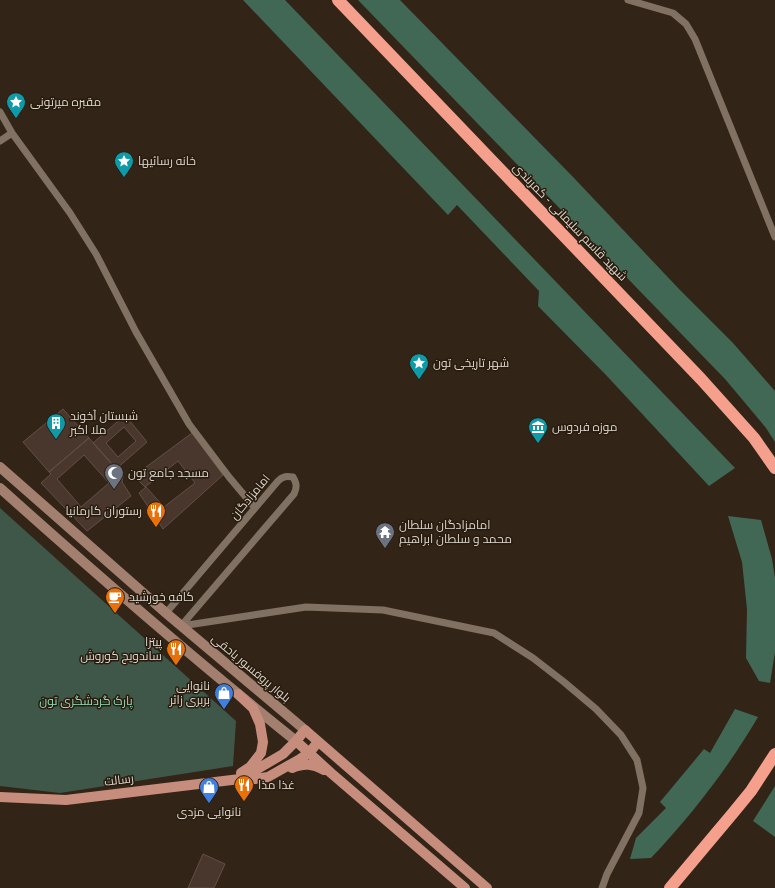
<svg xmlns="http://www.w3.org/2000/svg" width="775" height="888" font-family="Overpass,Cairo,sans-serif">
<rect width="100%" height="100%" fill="#322518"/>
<path fill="#3e5749" d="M0 508 236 721 233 766 60 793 0 786Z"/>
<path fill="#416854" d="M243 0H285L735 468 709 486 606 375 538 306 539 291 457 205 448 215Z
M358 0H400L574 178 680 290 733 343 775 391V442L766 428 725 379Z
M728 516 761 520 772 559 775 578V652L770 683 759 681 746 658 747 609 742 562Z
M735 709 758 717C728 768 692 815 651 858L630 859 636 838 666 808 660 802 704 749 710 753Z
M775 786V837L753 821Z"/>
<path fill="#49372e" stroke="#624f45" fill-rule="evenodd" d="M63 409 89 438 49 472 23 442Z
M125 415 147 442 116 469 93 443ZM124 427 136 441 118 457 106 443Z
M192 433 223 475 163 529 139 493 146 487 164 507 195 483 178 461 145 487 134 476Z
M89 438 123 476 122 482 131 496 87 531 41 483 51 474 49 472ZM84 455 109 483 81 507 57 479Z
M203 854 225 864 214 888H188Z"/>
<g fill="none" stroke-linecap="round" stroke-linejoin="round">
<path stroke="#807162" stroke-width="7" d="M628 0 673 13 686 24 695 39 775 237
M0 112 12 133 70 213 96 254 136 332 189 424 229 477 255 508
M0 141 12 133
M166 613 278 481C283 476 287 476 293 477 297 484 297 487 294 494L181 626
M181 626 306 607 383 610 494 633 533 658 564 682 596 709 621 735 637 760 643 788 639 813 607 874 602 888"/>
<path stroke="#a37f6f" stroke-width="10" d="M0 467 166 613 305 730
M0 488C97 575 195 660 296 741"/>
<path stroke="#c68d7c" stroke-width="10" d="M238 694 253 708 260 724 263 742 261 753 250 767 241 773
M296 741 331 773 465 888
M292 768C305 763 312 764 324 770
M242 778 283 754 296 741 305 730 487 888
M0 797 66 800 240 779H255L268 777 300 759 309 753 318 742"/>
<path stroke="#f5a08d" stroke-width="12" d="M338 0 701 379 754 438 775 468
M670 888 733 813 751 791 775 754"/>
</g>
<defs>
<symbol id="sight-pin" viewBox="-11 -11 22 30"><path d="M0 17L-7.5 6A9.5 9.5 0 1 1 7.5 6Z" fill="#0f9aa8" stroke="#281c0f"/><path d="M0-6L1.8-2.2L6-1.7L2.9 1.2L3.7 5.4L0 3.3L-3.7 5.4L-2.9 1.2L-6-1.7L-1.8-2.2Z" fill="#fff"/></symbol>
<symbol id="building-pin" viewBox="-11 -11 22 30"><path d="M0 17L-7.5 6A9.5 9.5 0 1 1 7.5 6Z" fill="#0f9aa8" stroke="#281c0f"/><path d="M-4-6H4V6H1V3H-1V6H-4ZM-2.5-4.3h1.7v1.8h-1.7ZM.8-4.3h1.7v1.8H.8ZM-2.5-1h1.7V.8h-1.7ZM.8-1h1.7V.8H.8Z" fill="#fff"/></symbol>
<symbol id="museum-pin" viewBox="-11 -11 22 30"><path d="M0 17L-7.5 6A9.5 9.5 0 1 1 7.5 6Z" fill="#0f9aa8" stroke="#281c0f"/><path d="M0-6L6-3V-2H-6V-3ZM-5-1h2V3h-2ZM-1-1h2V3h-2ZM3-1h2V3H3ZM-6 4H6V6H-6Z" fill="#fff"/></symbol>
<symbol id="mosque-pin" viewBox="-11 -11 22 30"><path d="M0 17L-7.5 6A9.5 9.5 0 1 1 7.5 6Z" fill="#6b7280" stroke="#281c0f"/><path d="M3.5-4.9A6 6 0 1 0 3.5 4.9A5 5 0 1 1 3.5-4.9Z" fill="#fff"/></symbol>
<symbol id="restaurant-pin" viewBox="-11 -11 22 30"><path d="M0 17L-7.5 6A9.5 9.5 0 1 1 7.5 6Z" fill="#e8710a" stroke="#281c0f"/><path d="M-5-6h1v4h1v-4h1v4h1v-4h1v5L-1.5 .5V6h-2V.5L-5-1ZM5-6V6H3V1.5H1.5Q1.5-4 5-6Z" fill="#fff"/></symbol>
<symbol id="temple-pin" viewBox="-11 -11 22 30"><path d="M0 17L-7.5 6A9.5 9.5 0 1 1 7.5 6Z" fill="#6b7280" stroke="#281c0f"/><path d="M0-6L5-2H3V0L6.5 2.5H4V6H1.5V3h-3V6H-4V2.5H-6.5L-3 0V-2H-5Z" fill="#fff"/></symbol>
<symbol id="cafe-pin" viewBox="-11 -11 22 30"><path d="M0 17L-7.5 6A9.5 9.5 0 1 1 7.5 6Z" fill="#e8710a" stroke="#281c0f"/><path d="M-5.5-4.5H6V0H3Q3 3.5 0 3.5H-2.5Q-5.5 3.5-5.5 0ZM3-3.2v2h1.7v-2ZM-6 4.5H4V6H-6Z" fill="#fff"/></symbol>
<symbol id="shop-pin" viewBox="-11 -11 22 30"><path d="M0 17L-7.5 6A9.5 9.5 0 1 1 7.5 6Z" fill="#3f7fe0" stroke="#281c0f"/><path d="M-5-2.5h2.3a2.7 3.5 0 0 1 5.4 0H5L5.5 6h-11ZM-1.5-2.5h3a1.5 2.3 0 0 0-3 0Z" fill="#fff"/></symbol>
</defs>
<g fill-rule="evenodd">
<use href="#sight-pin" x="5" y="91" width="22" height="30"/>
<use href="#sight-pin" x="113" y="150" width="22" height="30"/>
<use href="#sight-pin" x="408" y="352" width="22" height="30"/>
<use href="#building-pin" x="45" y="412" width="22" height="30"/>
<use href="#museum-pin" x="527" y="416" width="22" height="30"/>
<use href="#mosque-pin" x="103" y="462" width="22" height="30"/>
<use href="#restaurant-pin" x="145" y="500" width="22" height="30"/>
<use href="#temple-pin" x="374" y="521" width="22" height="30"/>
<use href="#cafe-pin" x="104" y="586" width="22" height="30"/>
<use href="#restaurant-pin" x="165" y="638" width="22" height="30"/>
<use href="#shop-pin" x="213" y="682" width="22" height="30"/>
<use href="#restaurant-pin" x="233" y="774" width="22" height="30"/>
<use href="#shop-pin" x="198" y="776" width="22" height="30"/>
</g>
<g text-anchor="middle" stroke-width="3" stroke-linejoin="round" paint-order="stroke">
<g font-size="12" fill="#dfd7ce" stroke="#281c0f" text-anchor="start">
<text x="30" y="106">مقبره میرتونی</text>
<text x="138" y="165">خانه رسائیها</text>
<text x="433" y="367">شهر تاریخی تون</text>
<text x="70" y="420">شبستان آخوند<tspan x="70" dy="14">ملا اکبر</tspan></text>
<text x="552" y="431">موزه فردوس</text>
<text x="128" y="477">مسجد جامع تون</text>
<text x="142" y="515" text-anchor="end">رستوران کارمانیا</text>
<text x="399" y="529">امامزادگان سلطان<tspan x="399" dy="14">محمد و سلطان ابراهیم</tspan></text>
<text x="129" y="601">کافه خورشید</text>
<text x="162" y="646" text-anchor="end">پيتزا<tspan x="162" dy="14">ساندویچ کوروش</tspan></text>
<text x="210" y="690" text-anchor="end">نانوایی<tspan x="210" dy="14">بربری زائر</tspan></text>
<text x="258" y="789">غذا مذا</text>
<text x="209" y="816" text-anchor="middle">نانوایی مزدی</text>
</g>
<g font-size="12" fill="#dfd7ce" stroke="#281c0f">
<text transform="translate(570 222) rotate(46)" y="4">شهید قاسم سلیمانی - کمربندی</text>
<text transform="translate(250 497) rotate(-50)" y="4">امامزادگان</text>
<text transform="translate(251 668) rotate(40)" y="4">بلوار پروفسور یاحقی</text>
<text transform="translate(119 780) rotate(-7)" y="4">رسالت</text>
</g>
<g font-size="12" fill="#97dbb8" stroke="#281c0f">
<text x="86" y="705">پارک گردشگری تون</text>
</g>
</g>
</svg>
